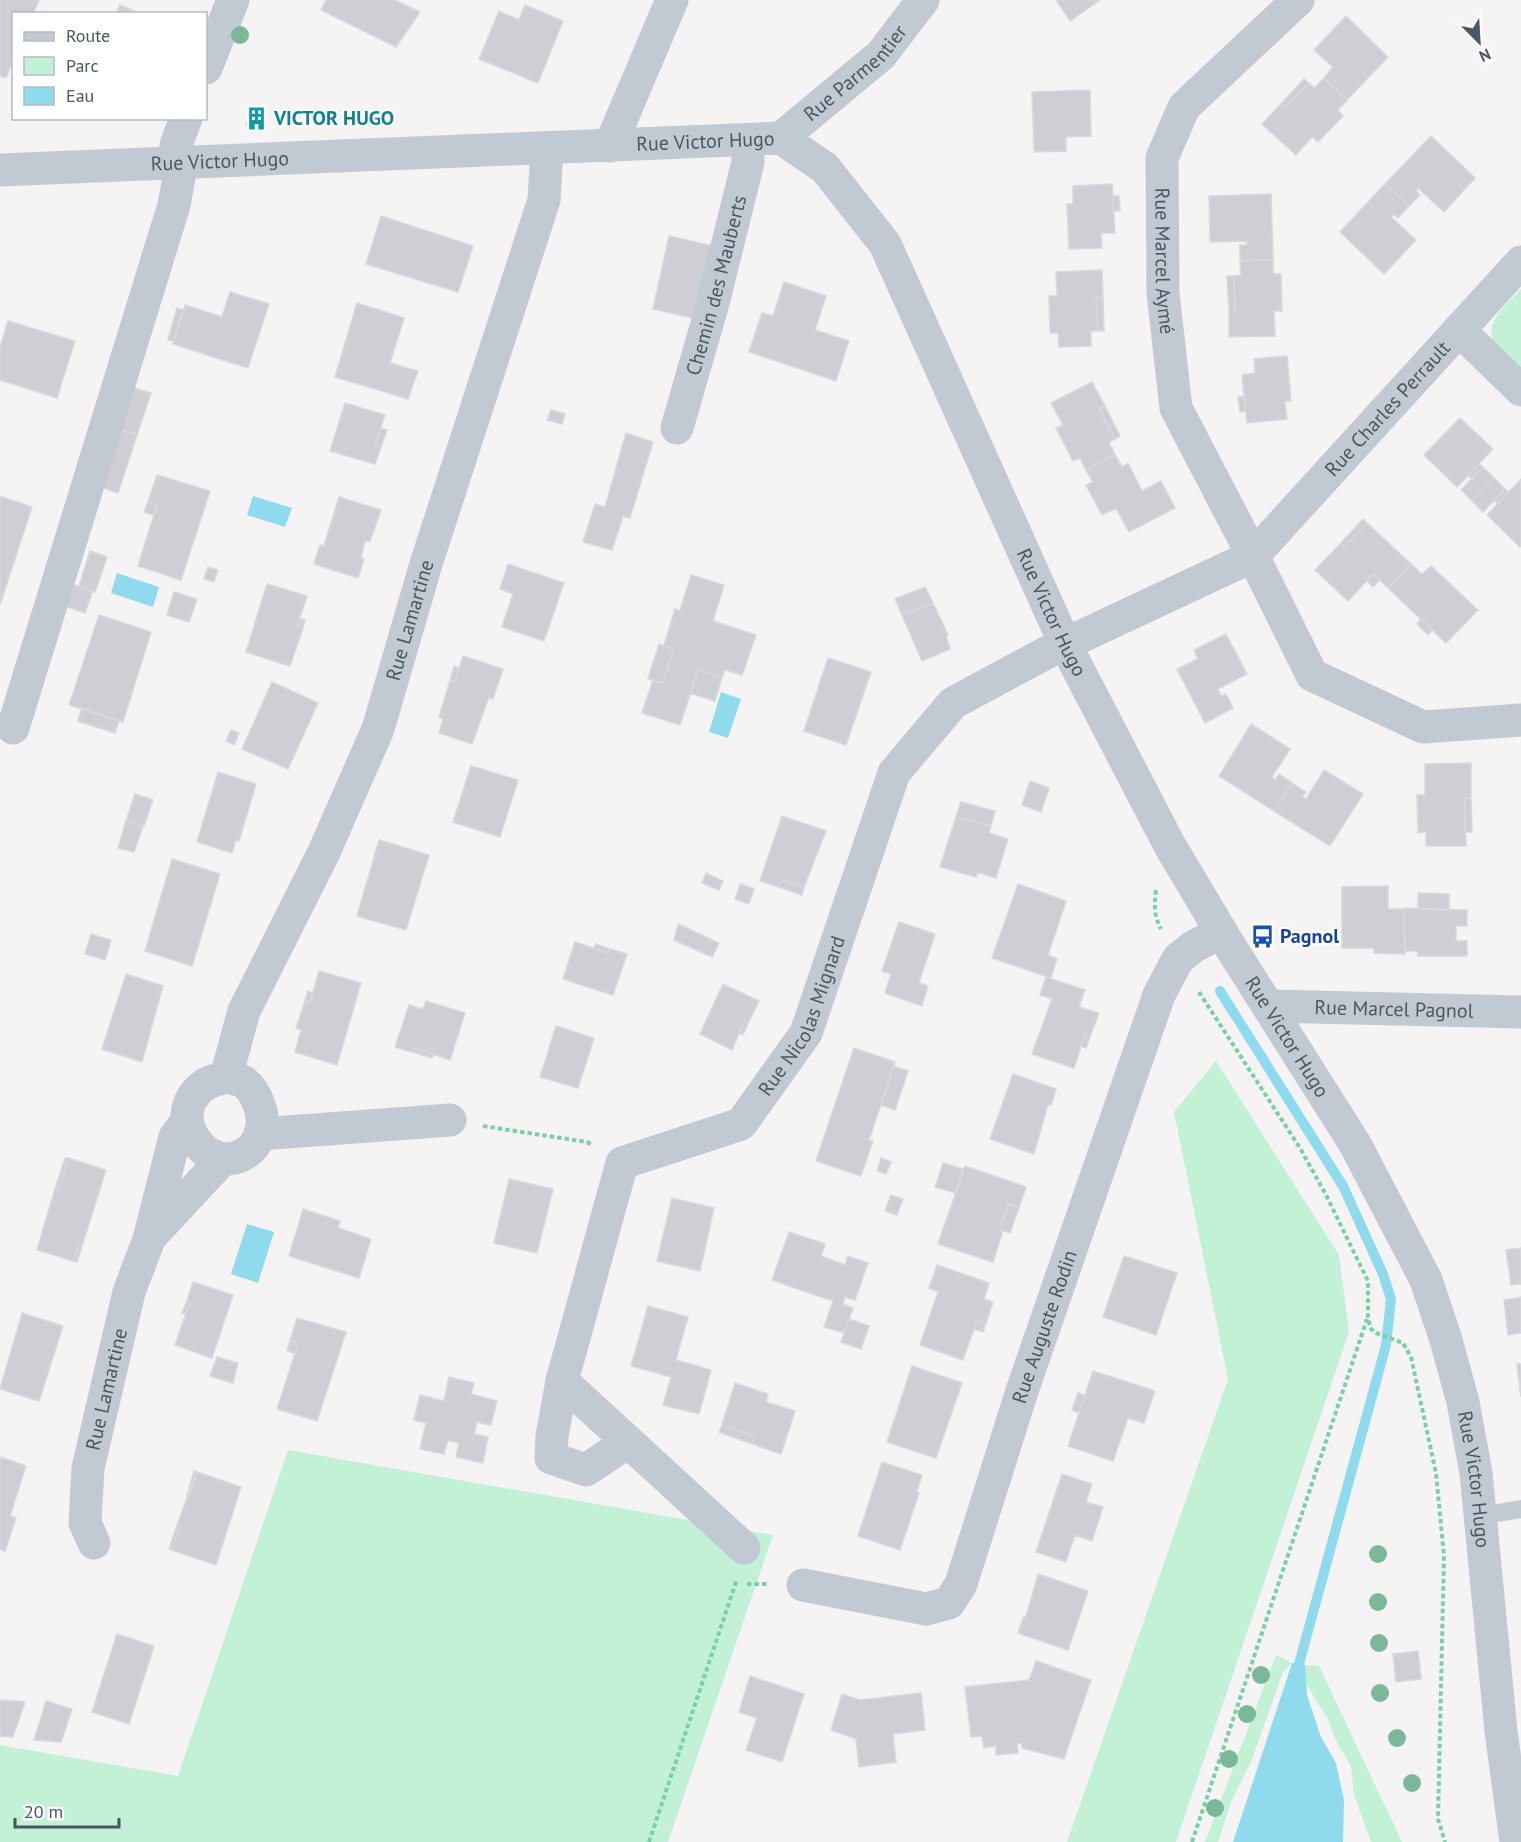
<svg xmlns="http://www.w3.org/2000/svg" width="1521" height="1842" font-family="'PT Sans',sans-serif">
<rect width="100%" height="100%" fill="#f5f3f3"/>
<path fill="#c3f1d5" d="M1521 289V370C1514 363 1502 356 1496 348 1481 323 1506 306 1521 289Z
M1216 1061 1339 1255 1349 1332 1176 1842H1067L1228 1379 1174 1112Z
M288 1450 773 1535 668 1842H0V1745L178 1776Z
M1276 1655 1292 1663 1283 1672 1251 1762 1231 1802 1218 1842H1205Z
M1305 1665 1319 1666 1402 1842H1371L1354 1795 1351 1766 1336 1741 1327 1717 1306 1684Z"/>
<path fill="#90daee" d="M253 496 292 508 285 527 247 515Z
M117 573 159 587 153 607 111 593Z
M721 692 741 699 728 738 709 732Z
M247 1224 274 1232 258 1283 231 1274Z
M1292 1663 1305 1665 1307 1695 1321 1737 1336 1763 1344 1800 1343 1842H1233Z"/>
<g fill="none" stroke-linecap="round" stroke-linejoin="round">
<path stroke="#90daee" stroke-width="10" d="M1220 991 1343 1186 1383 1274 1391 1299 1386 1345 1299 1664"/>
</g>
<path fill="#cdcfd5" stroke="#d7d9de" stroke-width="1.5" d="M0 0H39L33 14H14V59L6 78 0 76Z
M326 0H395L420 12 396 47 321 10Z
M1056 0H1100L1070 21Z
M120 5 141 14H116Z
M525 5 563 21 538 83 479 59 499 11 519 20Z
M1346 16 1388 57 1347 100 1324 78 1333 67 1314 50Z
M1324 78 1347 100 1338 110 1343 116 1318 142 1312 137 1296 155 1262 124 1281 104 1285 108 1309 83 1314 88Z
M1304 79 1309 83 1285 108 1281 104Z
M1090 90 1091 136 1066 137V151L1034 152 1032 92Z
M255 107 265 112 256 130 246 125Z
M1431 136 1475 178 1444 212 1418 188 1416 191 1420 195 1409 206 1385 184Z
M1112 184 1115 233H1101L1102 248 1069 249 1067 204H1073V186Z
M1385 184 1409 206 1398 218 1394 214 1391 217 1416 240 1384 274 1340 232Z
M1271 194 1273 260 1240 261V245H1247V241L1210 242 1209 196Z
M1113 196H1119L1120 211H1113Z
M381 216 473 246 458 292 366 264Z
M669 236 713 246 697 319 653 309Z
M1273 260V274H1281L1282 311H1274L1275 336 1229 337V310H1235L1234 276 1241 275 1240 261Z
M1102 270 1103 297H1096L1098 331H1091V346L1059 347 1058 333H1050L1049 296H1057L1056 272Z
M1227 276H1234L1235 310H1229Z
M784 282 826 296 815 330 849 341 836 381 749 352 762 313 773 316Z
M230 292 269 304 248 368 173 344 185 305 222 317Z
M1096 297H1103L1104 331H1098Z
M357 303 404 318 390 363 418 371 408 399 335 377Z
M177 308 183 310 173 341 168 340Z
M8 321 75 341 57 398 0 380V348Z
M1287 356 1291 401H1285L1287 419 1247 423 1242 375 1255 373 1254 359Z
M1092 382 1105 406 1099 409 1115 439 1109 442 1115 455 1086 470 1080 458 1073 461 1056 428 1063 425 1051 403Z
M131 387 151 393 137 435 118 429Z
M1244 396 1246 411 1240 412 1238 397Z
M345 403 385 415 375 445 381 447 375 464 330 451Z
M1105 406 1120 436 1115 439 1099 409Z
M551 410 565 414 562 424 547 420Z
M1460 418 1493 449 1457 487 1424 455Z
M381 428 387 430 381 447 375 445Z
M120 429 137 435 118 493 101 487Z
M626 433 653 442 630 518 623 516 612 550 583 542 595 504 605 507Z
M1115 455 1122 467 1128 463 1142 491 1161 481 1175 508 1129 532 1116 508 1102 515 1086 485 1093 482 1086 470Z
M1479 464 1483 467 1472 479 1468 475Z
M1483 467 1494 478 1472 501 1461 490Z
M157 475 210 491 181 580 138 566 157 505 148 502Z
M1494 478 1505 489 1483 512 1472 501Z
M1521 479V546L1520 547 1487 515Z
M1505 489 1509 492 1498 504 1494 500Z
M0 496 32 507 0 605Z
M339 497 381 510 370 542 365 541 361 558 364 559 358 578 314 564 320 545 324 546Z
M148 502 157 505 154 515 144 512Z
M1363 519 1367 523 1344 548 1340 544Z
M1367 523 1411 564 1388 588 1373 574 1348 601 1315 570 1340 544 1344 548Z
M90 551 107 557 95 592 79 586Z
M508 564 564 583 544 641 502 627 513 594 500 589Z
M1411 564 1422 574 1431 566 1478 610 1446 643 1388 588Z
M208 567 218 570 214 582 204 579Z
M1373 574 1380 580 1373 587 1367 581Z
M691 575 724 585 713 621 756 635 742 675 725 670 722 677 698 670 680 725 642 713 653 680 663 683 674 649 664 645 675 609 680 611Z
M69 583 93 591 85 613 62 605Z
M267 584 307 596 297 626 303 628 290 666 246 652Z
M925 587 933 603 902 615 895 599Z
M174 592 197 599 189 622 167 615Z
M933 603 948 635 946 636 950 649 922 661 902 615Z
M99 615 151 632 123 722 69 705Z
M300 618 305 620 303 628 297 626Z
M1421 619 1432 630 1428 635 1417 624Z
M1226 634 1247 674 1218 689 1221 696 1226 694 1233 708 1205 723 1177 669 1198 659 1194 650Z
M659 644 674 649 663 683 648 679Z
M463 656 503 669 493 699 489 697 472 744 439 733 443 719 439 717 450 680 455 682Z
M828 658 871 672 846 745 804 731Z
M454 666 459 668 455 682 450 680Z
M698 670 722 677 715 701 690 693Z
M272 682 318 703 288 769 242 749Z
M82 708 119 721 115 733 78 721Z
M1251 724 1290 749 1272 777 1275 780 1279 774 1292 783 1274 811 1219 776Z
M231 730 239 733 234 745 226 741Z
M1471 763V798H1465L1466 846H1426V832L1418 833 1417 795H1425V764Z
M471 766 518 780 500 837 453 822Z
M1324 770 1363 794 1330 846 1274 811 1292 783 1306 792 1302 797 1306 799Z
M218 772 256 784 239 841 236 840 232 853 197 842Z
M1030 781 1049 788 1041 812 1022 805Z
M135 794 153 800 144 826 126 821Z
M1465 798H1471L1472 832H1465Z
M961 802 995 811 991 826 956 817Z
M782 816 826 831 804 887 782 880 779 887 760 881Z
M956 817 991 826 989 833 1008 839 996 878 977 872 976 877 940 867Z
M126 821 143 826 134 852 118 848Z
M379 840 429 855 406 930 357 916Z
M172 859 220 874 192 966 145 951Z
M706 873 723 881 719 890 702 883Z
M782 880 804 887 802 895 779 887Z
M740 884 754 889 749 904 735 899Z
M1018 884 1066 901 1048 955 1057 959 1051 978 992 958Z
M1388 886V909H1404L1405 954 1374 953V948H1342V887Z
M1418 893 1449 894V910L1418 909Z
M1404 908 1467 910V926H1456V941H1467V956H1418L1417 951H1405Z
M899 922 935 934 919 983 928 986 922 1006 885 993 891 974 882 971Z
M678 924 719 943 712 957 674 940Z
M91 934 111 940 105 960 85 954Z
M575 942 608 953 610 949 627 954 613 995 563 979Z
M596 944 610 949 608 953 594 948Z
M319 971 361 983 337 1065 295 1052 301 1030 296 1028 305 1001 310 1003Z
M126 974 163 986 142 1062 102 1049Z
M1046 977 1085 990 1079 1007 1099 1013 1090 1037 1085 1034 1074 1068 1032 1054 1052 999 1040 995Z
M723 984 759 1001 748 1023 744 1022 732 1050 700 1034Z
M308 991 312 993 310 1003 305 1001Z
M426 1001 465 1013 450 1060 413 1047 412 1052 395 1047 409 1005 423 1009Z
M744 1022 748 1023 743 1035 739 1033Z
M556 1026 594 1038 578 1088 540 1077Z
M1085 1034 1090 1037 1086 1048 1081 1046Z
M413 1047 433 1054 432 1058 412 1052Z
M854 1048 895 1062 869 1140 873 1141 861 1176 816 1161Z
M894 1066 908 1071 895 1110 881 1105Z
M1013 1074 1056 1089 1051 1105 1048 1104 1034 1154 990 1139Z
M65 1158H68L59 1190 55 1189Z
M68 1158 106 1170 82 1246H78L73 1261 37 1250 55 1189 59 1190Z
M881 1158 891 1162 886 1174 877 1171Z
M943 1163 963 1169 955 1193 935 1187Z
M965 1166 1026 1187 1019 1208 1008 1204 1000 1230 1003 1231 993 1262 938 1244Z
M509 1179 553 1189 537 1253 494 1243Z
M891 1195 903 1199 897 1215 885 1211Z
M672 1198 714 1208 700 1271 657 1261Z
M1008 1204 1019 1208 1010 1233 1000 1230Z
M303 1209 340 1221 338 1228 371 1239 359 1278 289 1256Z
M789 1232 825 1244 821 1256 845 1265 848 1256 868 1263 855 1300 845 1297 843 1304 853 1308 844 1333 824 1327 833 1301 772 1280Z
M78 1246H82L77 1262 73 1261Z
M1521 1248V1284L1511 1285 1506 1250Z
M1124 1256 1177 1273 1156 1335 1103 1317Z
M937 1265 989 1283 984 1299 993 1302 986 1323 977 1320 963 1360 920 1345 938 1292 929 1288Z
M193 1282 233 1295 212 1358 175 1345 190 1302 187 1301Z
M1521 1297V1333L1508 1335 1504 1300Z
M187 1301 190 1302 185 1314 182 1313Z
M648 1306 688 1317 676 1360 711 1370 699 1414 663 1405 671 1377 631 1366Z
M22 1313 63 1326 39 1401 0 1389Z
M297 1318 346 1332 317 1421 277 1409 298 1344 290 1341Z
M849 1319 869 1326 861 1349 841 1342Z
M977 1320 986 1323 983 1332 974 1329Z
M290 1341 298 1344 295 1354 287 1350Z
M217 1357 238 1363 233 1383 210 1376Z
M1517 1364H1521V1397Z
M912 1366 962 1383 936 1458 887 1442Z
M1093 1371 1155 1391 1144 1423 1128 1418 1113 1461 1068 1446Z
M449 1377 474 1383 471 1394 497 1401 491 1425 477 1422 474 1434 488 1437 483 1463 456 1457 459 1443 448 1440 444 1454 420 1449 426 1423 414 1420 420 1395 444 1401Z
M735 1383 768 1394 766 1402 795 1411 781 1454 752 1444 754 1436 722 1425Z
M1078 1393 1085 1395 1079 1413 1072 1410Z
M722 1425 754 1436 752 1444 719 1432Z
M0 1457 26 1466 10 1516 16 1518 5 1551 0 1549Z
M882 1462 922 1475 917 1492 919 1493 900 1550 858 1536Z
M194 1471 197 1472 189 1497 187 1496Z
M197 1472 241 1487 216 1565 172 1550 180 1525H177Z
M1062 1474 1092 1484 1086 1502 1103 1507 1092 1541 1075 1535 1066 1562 1036 1552Z
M177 1525H180L172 1550 169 1549Z
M1038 1574 1088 1591 1068 1650 1018 1633 1024 1616 1026 1617Z
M117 1634 154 1646 129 1724 92 1712Z
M1418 1651 1421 1679 1396 1682 1393 1654Z
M1036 1661 1091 1680 1064 1759 1022 1748V1743L1017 1744 1018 1753 996 1755V1746L984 1748 982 1736 971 1737 965 1687 1029 1680Z
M750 1676 804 1694 782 1762 746 1750 757 1718 739 1712Z
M921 1693 925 1730 893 1734 896 1762 859 1767 856 1739 831 1730 842 1694 860 1700Z
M0 1700 25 1702 13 1737 0 1736Z
M46 1701 72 1709 61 1742 34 1740Z"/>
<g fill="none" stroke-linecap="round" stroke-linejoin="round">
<path stroke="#7ad0a6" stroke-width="4" stroke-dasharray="4.5 3" stroke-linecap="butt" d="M1156 890C1154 905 1154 916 1161 929
M1199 992 1300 1148 1325 1193 1368 1281V1317L1370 1328 1376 1333 1403 1343 1411 1357 1436 1473 1444 1556 1438 1819 1445 1842
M483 1126 587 1142 593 1146
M747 1584H769
M649 1842 737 1579
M1192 1842 1367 1319"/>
<path stroke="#c1cad2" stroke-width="18" d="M1480 1516 1521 1509"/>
<g stroke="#c1cad2" stroke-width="33">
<path id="s1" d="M1298 0 1184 107 1162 158 1163 293 1176 408 1253 556 1312 675 1423 727 1521 720"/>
<path d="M206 68 233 0"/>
<path d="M610 146 672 0"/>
<path d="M1459 330 1521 390"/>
<path id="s2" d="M677 428 713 303 748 162 747 140"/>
<path d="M13 728 174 205 182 161 176 145 186 118"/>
<path id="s3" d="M1268 1006 1521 1012"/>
<path id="s4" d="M226 1077 244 1011 324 852 378 729 426 564 544 200 547 148"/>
<path d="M226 1077C231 1079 239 1079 244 1082 252 1088 256 1096 259 1105 276 1149 222 1182 194 1138 182 1119 186 1099 204 1085 210 1081 219 1079 226 1077Z"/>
<path d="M260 1134 450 1120"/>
<path d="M152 1235 222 1160"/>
<path d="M562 1381 552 1436 551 1458 586 1470 628 1442"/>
<path id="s5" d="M94 1543 85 1523 88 1468 129 1292 149 1239 175 1137 186 1122"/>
<path id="s6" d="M744 1548 562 1381 622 1163 741 1124 806 1033 894 773 953 703 1046 653 1253 556 1521 262"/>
<path id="s7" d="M803 1585 926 1609 949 1603 961 1584 1022 1391 1159 995 1178 959 1193 947 1221 932"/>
</g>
<g stroke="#c1cad2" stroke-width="33">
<path id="s8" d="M781 138 881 55 923 0"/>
<path id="s9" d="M0 170 781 138 825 168 885 244 1065 644 1170 846 1226 940 1355 1144 1426 1280 1446 1340 1463 1402 1476 1473 1501 1731 1516 1842"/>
</g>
</g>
<g fill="#7bb799">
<circle cx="240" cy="35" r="9"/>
<circle cx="1378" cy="1554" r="9"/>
<circle cx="1378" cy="1602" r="9"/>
<circle cx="1379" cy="1643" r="9"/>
<circle cx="1261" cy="1675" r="9"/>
<circle cx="1380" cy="1693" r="9"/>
<circle cx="1247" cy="1714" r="9"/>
<circle cx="1397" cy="1738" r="9"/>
<circle cx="1229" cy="1759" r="9"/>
<circle cx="1412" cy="1783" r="9"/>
<circle cx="1215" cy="1808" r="9"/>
</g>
<defs>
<symbol id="building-bare" viewBox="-9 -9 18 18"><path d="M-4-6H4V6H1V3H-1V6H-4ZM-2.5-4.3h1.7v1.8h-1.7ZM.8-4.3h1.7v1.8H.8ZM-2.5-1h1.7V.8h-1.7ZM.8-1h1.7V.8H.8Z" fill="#0f9aa8" stroke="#fff" stroke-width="2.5" paint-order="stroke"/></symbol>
<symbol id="bus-bare" viewBox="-9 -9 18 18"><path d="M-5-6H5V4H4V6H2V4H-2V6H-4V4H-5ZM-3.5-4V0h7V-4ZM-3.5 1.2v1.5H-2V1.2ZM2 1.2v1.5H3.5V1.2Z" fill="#1a4fb4" stroke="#fff" stroke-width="2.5" paint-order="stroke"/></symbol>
</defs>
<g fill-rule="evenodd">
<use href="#building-bare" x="240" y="102" width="33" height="33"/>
<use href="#bus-bare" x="1246" y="920" width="33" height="33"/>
</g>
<g text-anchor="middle" stroke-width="4.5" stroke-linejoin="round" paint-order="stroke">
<g font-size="20" fill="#4a5661" stroke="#fff">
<text dy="7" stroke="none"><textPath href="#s8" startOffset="99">Rue Parmentier</textPath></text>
<text dy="7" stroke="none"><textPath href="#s9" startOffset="706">Rue Victor Hugo</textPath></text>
<text dy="7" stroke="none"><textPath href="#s9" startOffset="220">Rue Victor Hugo</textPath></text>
<text dy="7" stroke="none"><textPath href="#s1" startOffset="315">Rue Marcel Aymé</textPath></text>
<text dy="7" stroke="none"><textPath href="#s2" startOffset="148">Chemin des Mauberts</textPath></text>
<text dy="7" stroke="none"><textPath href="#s6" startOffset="1610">Rue Charles Perrault</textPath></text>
<text dy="7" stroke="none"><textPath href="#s9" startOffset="1336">Rue Victor Hugo</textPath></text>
<text dy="7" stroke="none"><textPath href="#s4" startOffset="494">Rue Lamartine</textPath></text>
<text dy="7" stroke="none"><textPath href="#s3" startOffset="126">Rue Marcel Pagnol</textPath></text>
<text dy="7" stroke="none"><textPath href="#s6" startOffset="724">Rue Nicolas Mignard</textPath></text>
<text dy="7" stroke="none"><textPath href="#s9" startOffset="1822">Rue Victor Hugo</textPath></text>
<text dy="7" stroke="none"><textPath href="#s7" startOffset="442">Rue Auguste Rodin</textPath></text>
<text dy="7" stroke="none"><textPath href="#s5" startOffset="158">Rue Lamartine</textPath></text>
<text dy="7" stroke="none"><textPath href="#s9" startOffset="2308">Rue Victor Hugo</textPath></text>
</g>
<g font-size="20" font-weight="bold" fill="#0d838f" stroke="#fff" text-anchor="start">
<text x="274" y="125">VICTOR HUGO</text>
</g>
<g font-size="20" font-weight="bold" fill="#164399" stroke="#fff" text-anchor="start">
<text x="1280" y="943">Pagnol</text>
</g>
</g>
<rect x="12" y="12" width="195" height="108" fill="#ffffff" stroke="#b7bbc0" stroke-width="1.5"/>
<rect x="24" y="32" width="30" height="9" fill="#c1cad2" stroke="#b7bbc0" stroke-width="1.5"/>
<text x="66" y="42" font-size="18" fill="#4a5661">Route</text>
<rect x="24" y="57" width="30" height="18" fill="#c3f1d5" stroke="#b7bbc0" stroke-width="1.5"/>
<text x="66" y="72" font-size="18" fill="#4a5661">Parc</text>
<rect x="24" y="87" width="30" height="18" fill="#90daee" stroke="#b7bbc0" stroke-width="1.5"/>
<text x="66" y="102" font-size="18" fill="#4a5661">Eau</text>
<g transform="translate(1479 42) rotate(156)" stroke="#ffffff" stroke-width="4.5" paint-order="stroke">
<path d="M0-4.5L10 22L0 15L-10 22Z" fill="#4a5661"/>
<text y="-9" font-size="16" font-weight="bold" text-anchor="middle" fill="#4a5661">N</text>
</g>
<path d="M15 1818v9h104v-9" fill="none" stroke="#4a5661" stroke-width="3"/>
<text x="24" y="1818" font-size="18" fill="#4a5661" stroke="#ffffff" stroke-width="4.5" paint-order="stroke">20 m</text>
</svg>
